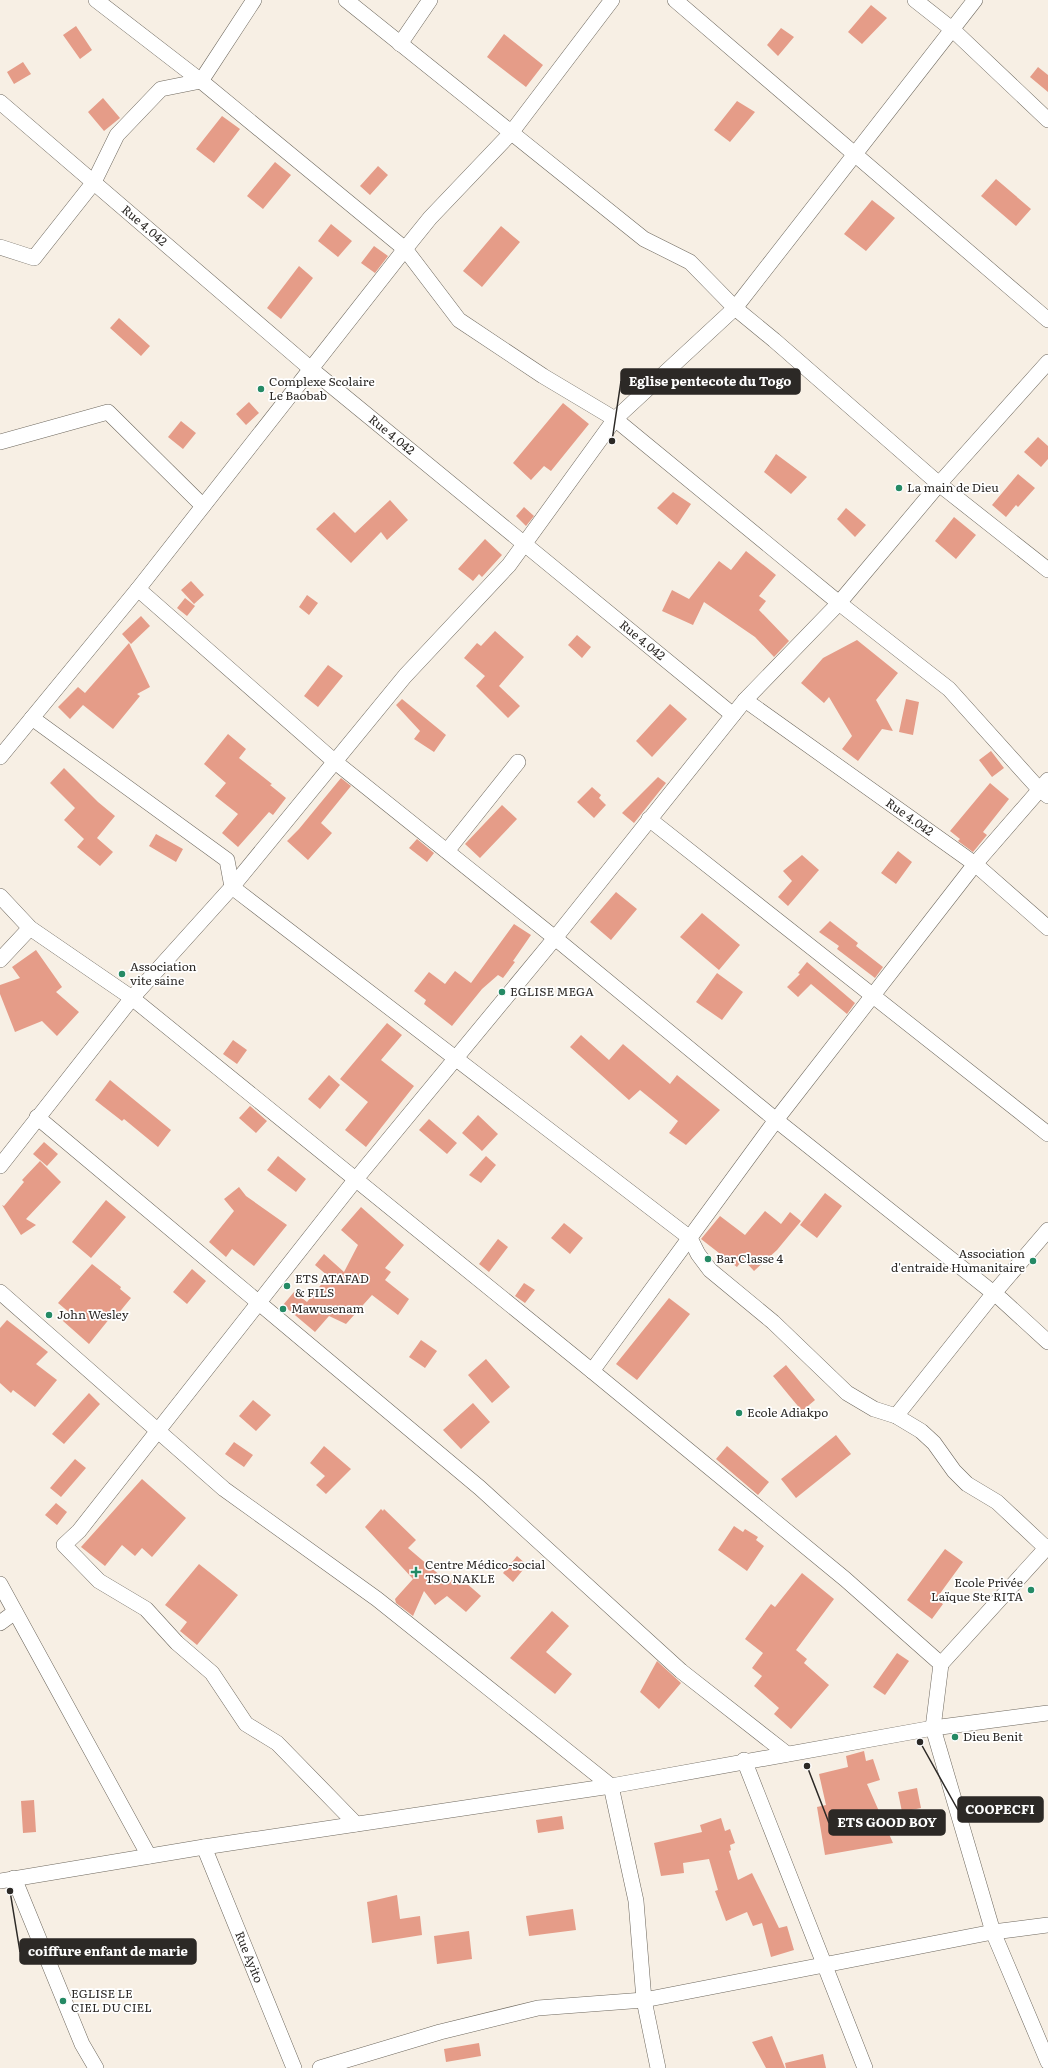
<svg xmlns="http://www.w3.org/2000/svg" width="1048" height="2068" font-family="Literata,serif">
<rect width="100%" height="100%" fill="#f7efe4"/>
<path fill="#e59c88" d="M871 5 887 18 862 44 848 32Z
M76 26 92 50 80 59 63 35Z
M781 28 794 37 778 56 767 45Z
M504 34 543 65 526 87 487 57Z
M23 62 31 74 14 84 7 72Z
M1038 67 1048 75V92L1030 77Z
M103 98 120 118 104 131 88 112Z
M737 101 755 112 730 142 714 130Z
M222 116 240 129 214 163 196 149Z
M275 162 291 175 263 209 247 196Z
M378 166 388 175 370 195 360 186Z
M996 179 1031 209 1016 226 981 196Z
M872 200 895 218 866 251 844 234Z
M331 224 352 241 338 257 318 241Z
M501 226 520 242 482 287 463 271Z
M374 246 388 256 375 273 361 263Z
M299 266 313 278 281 319 267 308Z
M119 318 150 346 141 356 110 328Z
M249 402 259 413 246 425 236 414Z
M563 403 589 424 551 471 544 466 531 480 513 463Z
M181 421 196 433 183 449 168 437Z
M1038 437 1048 446V459L1041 467 1024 452Z
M776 454 807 477 791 494 764 472Z
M1018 474 1035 488 1018 507 1016 505 1006 517 992 505Z
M673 492 691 504 677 525 657 508Z
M390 500 408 520 387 540 381 532 351 563 316 529 334 512 355 533Z
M524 507 534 516 526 526 516 516Z
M846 508 866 525 855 537 837 519Z
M954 517 976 535 956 559 935 541Z
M485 539 502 555 482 577 479 574 473 581 458 569Z
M746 551 776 575 759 596 766 601 759 610 789 641 774 657 755 637 704 602 693 625 662 611 672 590 689 599 719 561 731 570Z
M191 581 204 595 194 604 181 590Z
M307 595 318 603 309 615 299 607Z
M185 598 195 606 187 616 177 608Z
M141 616 150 626 131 644 122 634Z
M495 631 524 657 499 686 520 706 508 718 476 686 485 676 464 658 477 643 481 646Z
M577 635 591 647 582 658 568 645Z
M857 640 898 673 876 700 893 731 882 729 858 761 842 749 852 736 829 697 824 703 801 683 823 658Z
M129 643 150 687 137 694 140 696 113 729 83 705 70 719 58 707 78 687 85 693Z
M328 665 343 676 318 707 304 696Z
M402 699 446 735 434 752 414 739 420 731 396 705Z
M906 699 919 702 913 735 899 732Z
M670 704 687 719 652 757 636 741Z
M228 734 246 749 239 758 272 784 270 785 286 798 273 815 269 812 238 847 222 833 238 814 215 796 226 783 204 764Z
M991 751 1004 768 992 777 979 760Z
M64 768 98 802 115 816 97 838 113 852 100 866 77 847 84 839 64 820 75 808 50 783Z
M658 777 666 783 634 823 622 813Z
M341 778 351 786 321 823 332 833 308 860 287 841 299 829Z
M990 783 1009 799 983 832 987 835 973 852 958 841 960 839 950 831Z
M592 787 601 795 599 798 606 805 594 818 577 802Z
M502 805 517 819 480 858 465 844Z
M156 834 183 849 176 862 149 846Z
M417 839 434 853 427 862 409 848Z
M898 851 912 862 896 884 881 873Z
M802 855 819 870 788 906 778 897 792 881 783 871Z
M616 892 637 909 611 940 590 922Z
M702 913 740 945 719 970 680 937Z
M830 921 858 943 856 946 883 967 875 978 837 949 839 946 819 932Z
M514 924 531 935 513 961 515 962 503 978 498 975 482 989 452 1026 424 1004 426 1000 414 991 429 972 445 984 455 971 471 983Z
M36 950 62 987 56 992 79 1012 57 1036 42 1021 15 1032 0 994V985L20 978 12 967Z
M807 962 855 1003 847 1014 811 984 798 997 787 987 800 974 798 973Z
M717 973 743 992 722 1020 696 1002Z
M387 1023 402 1035 381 1060 414 1086 366 1147 345 1130 368 1102 340 1079Z
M581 1035 609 1060 623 1044 670 1084 677 1075 720 1110 686 1145 669 1133 678 1121 640 1090 629 1100 570 1047Z
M233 1040 247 1050 237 1064 223 1054Z
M329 1075 340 1085 320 1109 308 1099Z
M110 1080 171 1130 158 1147 124 1119 122 1121 95 1100Z
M250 1106 267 1121 256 1133 239 1118Z
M478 1115 498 1134 482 1151 462 1133Z
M429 1119 457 1143 447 1154 419 1130Z
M44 1142 58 1154 47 1166 33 1154Z
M278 1156 306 1179 296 1192 267 1170Z
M486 1156 496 1165 481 1183 469 1175Z
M40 1161 61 1182 26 1219 36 1225 21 1235 2 1205 4 1206 24 1182 22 1180Z
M239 1187 246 1196 287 1225 254 1266 232 1249 226 1257 209 1242 234 1211 224 1199Z
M825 1193 842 1206 817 1238 800 1225Z
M106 1200 126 1217 91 1258 72 1242Z
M361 1207 404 1245 385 1268 391 1272 385 1280 409 1299 398 1315 372 1295 346 1324 329 1316 315 1332 283 1305 294 1292 307 1302 328 1276 315 1265 324 1254 344 1272 358 1245 341 1230Z
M765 1211 781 1224 790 1212 801 1221 777 1250 754 1271 743 1259 737 1267 701 1239 720 1216 745 1235Z
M564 1223 583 1238 570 1254 551 1238Z
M498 1239 508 1247 489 1272 479 1264Z
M92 1264 121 1287 120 1289 131 1298 113 1320 110 1318 89 1344 63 1321 70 1313 58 1303Z
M192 1269 206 1281 187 1304 173 1292Z
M524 1283 535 1290 525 1303 515 1296Z
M669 1298 690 1314 637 1380 616 1364Z
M7 1320 48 1352 36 1364 57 1380 35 1407 13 1390 11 1393 0 1383V1328Z
M421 1340 437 1351 425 1368 409 1357Z
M486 1359 510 1387 492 1403 468 1375Z
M786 1365 815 1400 802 1411 773 1376Z
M89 1393 100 1404 64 1444 52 1434Z
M253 1400 271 1415 256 1431 239 1416Z
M473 1403 490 1422 461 1449 443 1430Z
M836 1435 851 1454 796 1498 781 1479Z
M234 1442 253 1455 244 1467 225 1454Z
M324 1446 351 1469 326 1494 316 1485 325 1476 310 1463Z
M727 1446 769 1482 758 1495 716 1459Z
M75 1459 86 1468 61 1497 50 1488Z
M142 1479 186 1518 152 1557 142 1548 135 1556 122 1545 105 1566 81 1547Z
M56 1503 67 1512 57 1525 45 1515Z
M381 1509 383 1511 384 1509 416 1540 408 1548 449 1583 457 1575 481 1596 466 1612 447 1596 435 1605 424 1591 413 1616 396 1603 395 1599 413 1579 365 1527Z
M734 1526 743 1532 745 1529 758 1537 756 1540 764 1546 747 1571 718 1550Z
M945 1549 963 1562 936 1599 943 1604 932 1619 907 1600Z
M517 1556 527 1565 513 1582 503 1573Z
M199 1564 238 1595 197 1645 180 1631 187 1622 165 1605Z
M802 1573 834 1599 796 1650 807 1659 804 1663 829 1685 791 1729 774 1714 779 1708 754 1686 762 1676 752 1668 763 1653 745 1639 771 1604 775 1607Z
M552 1611 569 1626 546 1652 572 1674 555 1694 510 1658Z
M897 1653 909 1661 885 1695 873 1687Z
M657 1661 681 1683 659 1709 640 1692Z
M864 1751 866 1761 873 1759 880 1780 867 1784 893 1843 825 1855 817 1807 826 1805 819 1774 848 1767 846 1756Z
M917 1788 921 1808 902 1812 898 1792Z
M34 1800 36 1832 23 1833 21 1801Z
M562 1816 564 1829 538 1833 536 1820Z
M721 1818 725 1831 730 1829 735 1843 730 1845 731 1850 729 1851 738 1880 752 1873 779 1928 787 1926 794 1950 771 1957 762 1923 753 1926 747 1912 726 1921 715 1891 718 1890 709 1859 683 1863 684 1873 661 1876 654 1843 702 1832 700 1825Z
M397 1895 400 1919 420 1916 422 1935 372 1943 367 1902Z
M573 1909 576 1930 529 1936 526 1916Z
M469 1931 472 1959 437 1964 434 1936Z
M772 2036 785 2068H766L752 2042Z
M479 2043 481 2056 446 2062 444 2049Z
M823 2054 826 2068H786L785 2063Z"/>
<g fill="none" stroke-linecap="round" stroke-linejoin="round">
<defs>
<g id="street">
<path d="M96 0 201 81 405 249 459 320 543 376 615 419 839 603 949 689 1039 789 1048 796"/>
<path d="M346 0 644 239 690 262 735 308 774 340 939 484 1048 570"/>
<path d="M675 0 1048 320"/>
<path d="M915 0 953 30 1048 120"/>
<path d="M400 44 430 0"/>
<path id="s1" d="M0 102 311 369 733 715"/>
<path d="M0 247 34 258 94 182 117 135 161 89 201 81 254 0"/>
<path d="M0 442 108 412 203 506"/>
<path d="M138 589 334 761 555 938 776 1120 1001 1299 1048 1342"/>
<path id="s2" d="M745 700 975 864 1048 928"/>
<path d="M32 718 227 860 232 887 690 1238 698 1254 710 1270 773 1322 847 1393 874 1409 896 1416 921 1431 934 1443 954 1471 967 1484 997 1502 1046 1548"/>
<path d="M0 757 138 589 405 249 430 218 511 133 612 0"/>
<path d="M649 819 1048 1134"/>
<path d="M447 851 518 762"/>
<path d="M0 896 30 928 132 998 592 1371 845 1579 941 1664 933 1728 993 1932 1048 2062"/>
<path d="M0 960 30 928"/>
<path d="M37 1117 480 1488 681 1671 787 1754"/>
<path d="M0 1166 132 998 232 887 405 676 509 565 615 419 735 308 975 0"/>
<path d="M0 1292 224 1489 377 1599 611 1786 636 1901 644 2000 658 2068"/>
<path d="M592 1371 776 1120 975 864 1048 780"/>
<path d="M896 1416 994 1293 1048 1230"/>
<path d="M0 1584 149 1856"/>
<path d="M0 1623 15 1612"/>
<path d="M941 1664 1048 1546"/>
<path d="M744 1760 865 2068"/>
<path d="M356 1824 277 1743 246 1724 212 1673 177 1643 146 1609 99 1581 64 1545 79 1531 356 1179 555 938 745 700 839 603 939 484 1048 362"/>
<path id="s3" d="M204 1847 294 2068"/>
<path d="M14 1878 82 2044 96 2068"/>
<path d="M0 1881 204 1847 611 1786 933 1728 1048 1713"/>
<path d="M320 2068 440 2032 538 2008 644 2000 993 1932 1048 1925"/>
</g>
</defs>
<use href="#street" stroke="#6e685e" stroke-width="16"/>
<use href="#street" stroke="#fff" stroke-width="15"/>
</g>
<g fill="#258a65" stroke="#fff" stroke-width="1.5">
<circle cx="261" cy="389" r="4"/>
<circle cx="899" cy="488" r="4"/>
<circle cx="122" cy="974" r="4"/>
<circle cx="502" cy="992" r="4"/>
<circle cx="708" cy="1259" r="4"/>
<circle cx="1033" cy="1261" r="4"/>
<circle cx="287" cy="1286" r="4"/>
<circle cx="283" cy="1309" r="4"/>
<circle cx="49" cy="1315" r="4"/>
<circle cx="739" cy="1413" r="4"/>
<path d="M414 1566h4v4h4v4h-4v4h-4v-4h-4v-4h4z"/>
<circle cx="1031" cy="1590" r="4"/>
<circle cx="955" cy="1737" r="4"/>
<circle cx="63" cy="2001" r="4"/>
</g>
<g text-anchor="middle" stroke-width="3.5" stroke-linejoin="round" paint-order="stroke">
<g font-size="12" fill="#2c2926" stroke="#fff">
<text dy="4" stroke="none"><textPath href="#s1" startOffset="190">Rue 4.042</textPath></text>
<text dy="4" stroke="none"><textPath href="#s1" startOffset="514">Rue 4.042</textPath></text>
<text dy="4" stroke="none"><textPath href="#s1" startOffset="838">Rue 4.042</textPath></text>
<text dy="4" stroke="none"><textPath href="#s2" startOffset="202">Rue 4.042</textPath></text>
<text dy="4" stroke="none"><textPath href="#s3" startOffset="119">Rue Ayito</textPath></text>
</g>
<g font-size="12" fill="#2c2926" stroke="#fff" text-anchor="start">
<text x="269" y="386">Complexe Scolaire<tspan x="269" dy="14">Le Baobab</tspan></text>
<text x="907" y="492">La main de Dieu</text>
<text x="130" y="971">Association<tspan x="130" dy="14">vite saine</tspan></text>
<text x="510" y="996">EGLISE MEGA</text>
<text x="1025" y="1258" text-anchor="end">Association<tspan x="1025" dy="14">d'entraide Humanitaire</tspan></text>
<text x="716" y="1263">Bar Classe 4</text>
<text x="295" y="1283">ETS ATAFAD<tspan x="295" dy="14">&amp; FILS</tspan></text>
<text x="291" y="1313">Mawusenam</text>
<text x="57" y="1319">John Wesley</text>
<text x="747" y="1417">Ecole Adiakpo</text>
<text x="425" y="1569">Centre Médico-social<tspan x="425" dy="14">TSO NAKLE</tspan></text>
<text x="1023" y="1587" text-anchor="end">Ecole Privée<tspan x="1023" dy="14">Laïque Ste RITA</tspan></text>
<text x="963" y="1741">Dieu Benit</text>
<text x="71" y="1998">EGLISE LE<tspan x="71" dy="14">CIEL DU CIEL</tspan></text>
</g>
</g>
<path fill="none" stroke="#2c2926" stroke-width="1.5" d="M612 441L621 381M920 1742L958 1810M807 1766L829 1823M10 1891L20 1952"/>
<g fill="#2c2926" stroke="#fff" stroke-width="1.5">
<circle cx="612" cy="441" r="4"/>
<circle cx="920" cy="1742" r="4"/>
<circle cx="807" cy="1766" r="4"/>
<circle cx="10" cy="1891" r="4"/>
</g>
<g fill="#2c2926" stroke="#2c2926" stroke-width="1.5">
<rect x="621" y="369" width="179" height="25" rx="4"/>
<rect x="958" y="1797" width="85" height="25" rx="4"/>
<rect x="829" y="1810" width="116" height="25" rx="4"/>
<rect x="20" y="1939" width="176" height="25" rx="4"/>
</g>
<g font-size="13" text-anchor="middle" font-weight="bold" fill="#fff">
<text x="710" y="386">Eglise pentecote du Togo</text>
<text x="1000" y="1814">COOPECFI</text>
<text x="887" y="1827">ETS GOOD BOY</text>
<text x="108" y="1956">coiffure enfant de marie</text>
</g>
</svg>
